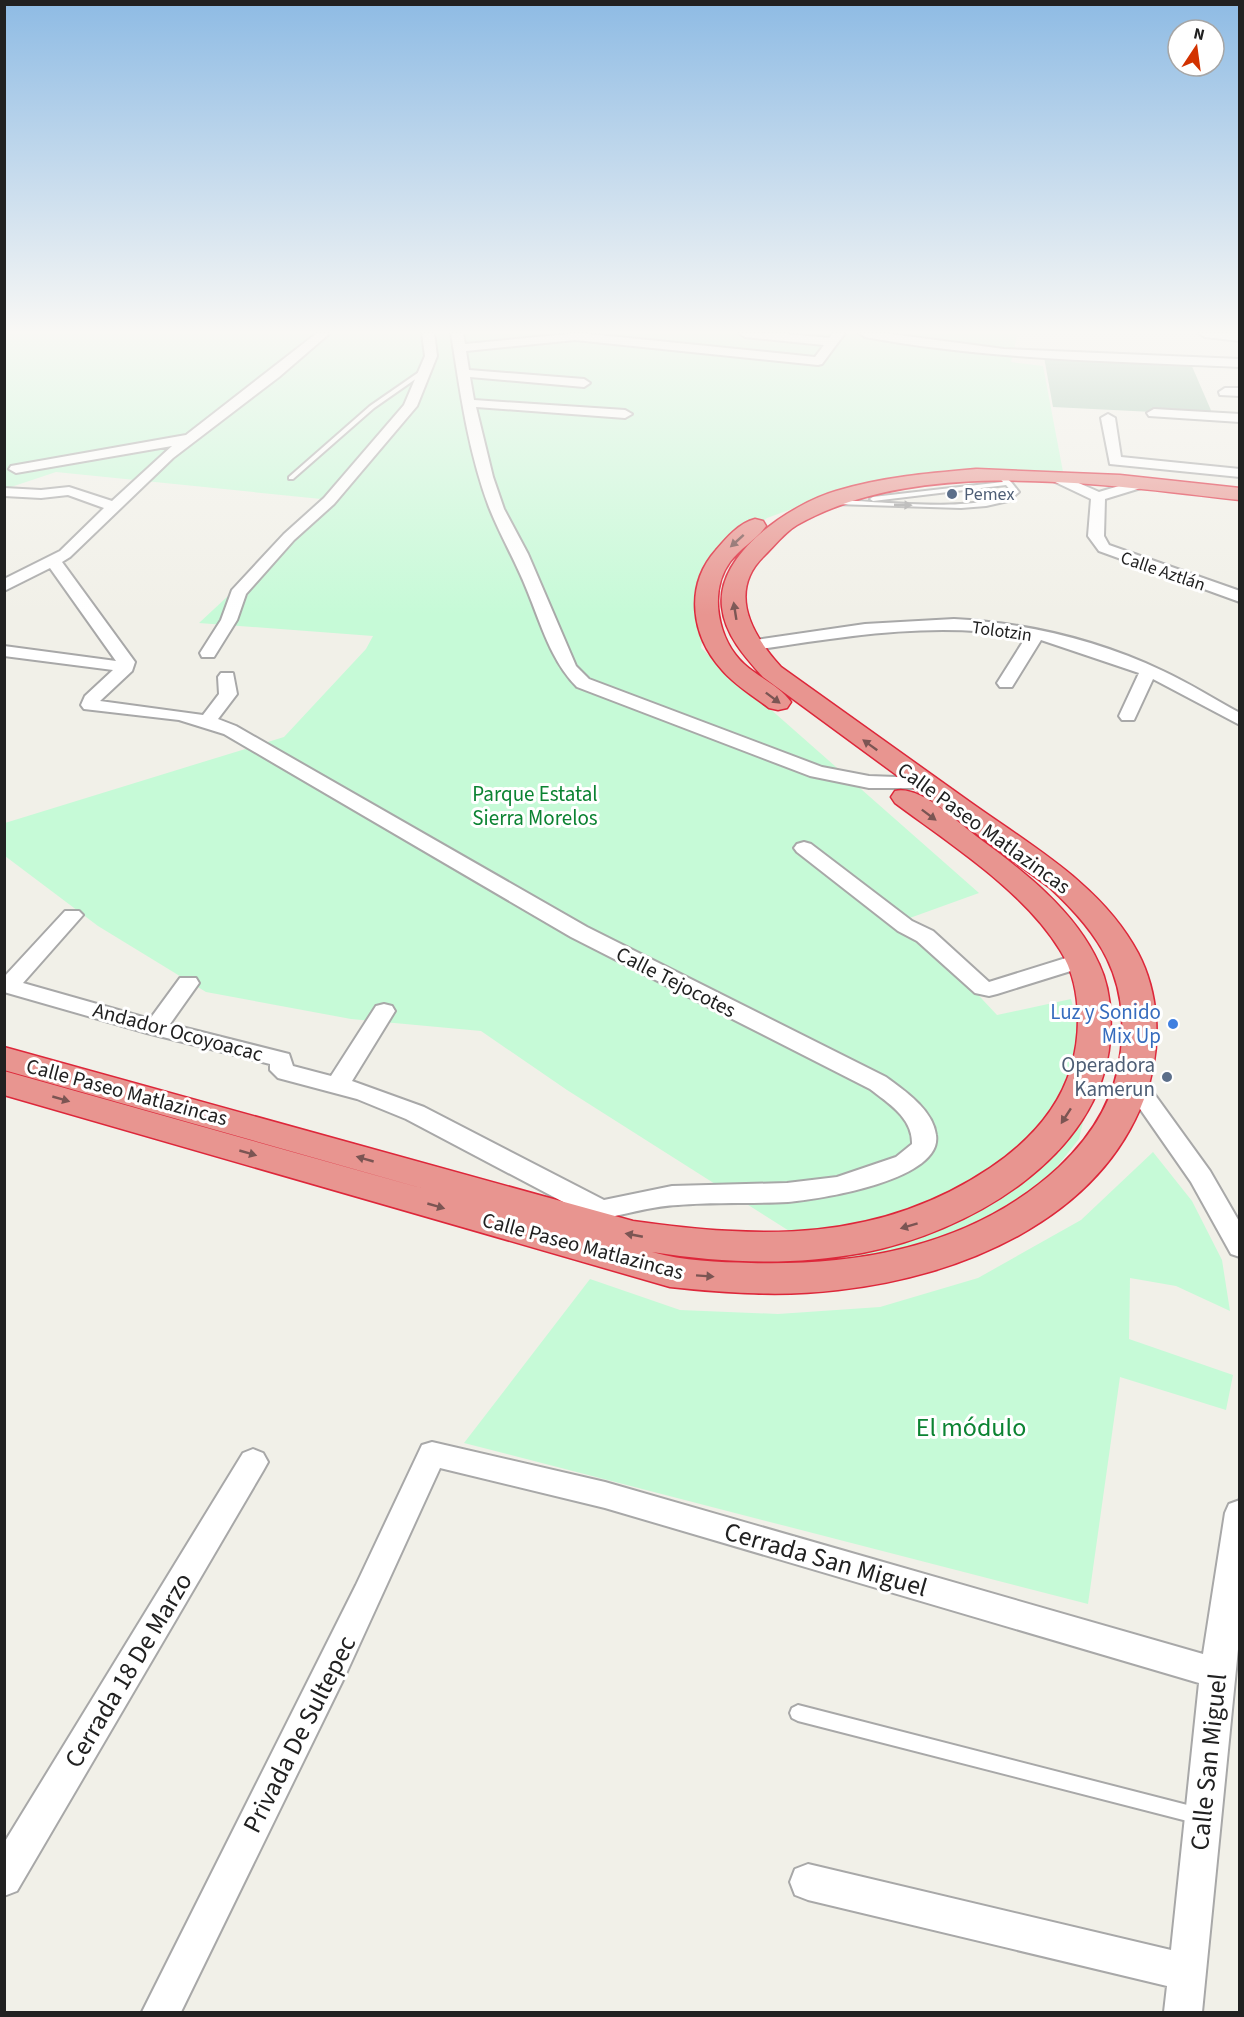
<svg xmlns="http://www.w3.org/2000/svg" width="1244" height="2017" font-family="'Source Sans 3',sans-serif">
<rect width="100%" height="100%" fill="#f1f0e8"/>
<path fill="#a9cab6" d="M1044 357 1191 364 1213 415 1053 407Z"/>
<path fill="#c6fad7" d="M4 333H1018L1011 362 1043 366 1064 477 993 475 836 493 767 518 712 568 701 648 979 893 907 919 997 1015 1071 999 1093 1080 1079 1139 1032 1198 865 1279 567 1090 481 1031 351 1019 206 992 98 926 5 856V823L284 737 366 649 373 636 199 623 331 500 56 472 5 489Z
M1153 1152 1192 1201 1222 1260 1230 1311 1176 1286 1130 1278 1129 1339 1233 1375 1226 1410 1120 1377 1088 1604 464 1443 590 1279 680 1310 778 1314 880 1307 978 1278 1081 1220Z"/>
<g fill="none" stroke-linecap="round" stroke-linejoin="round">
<defs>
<path id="lane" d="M422 370 427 371 374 408 293 479H289V477L370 406Z
M1000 473 1011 482 1019 492 1008 501 986 506 961 508 836 504 833 502 836 500C878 501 980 514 1012 492L1006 485 873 501 870 499 873 497 1003 482 997 475Z
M798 1705 1199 1808 1205 1810 1207 1816 1205 1822 1199 1824 798 1721 792 1718 790 1713 792 1708Z"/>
<path id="street" d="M317 333H330L279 377 173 458 70 557 62 562 135 662 132 671 100 701 203 715 219 694 218 677 221 673H233L237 694 218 719 236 726 587 927 886 1077C905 1091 933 1110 936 1135 943 1180 820 1199 788 1202 751 1204 715 1202 678 1205 655 1206 633 1212 611 1217L603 1233 594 1236 585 1233 581 1226 586 1214 406 1119 357 1099 278 1078 270 1070V1064L147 1033 4 992V977L65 911H79L83 915 23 983 150 1019 180 978H196L199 983 170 1024 289 1054 293 1066 331 1076 376 1006 384 1004 392 1006 395 1011 352 1081 424 1107 604 1200 672 1186 787 1183 837 1177 896 1157 912 1144C913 1118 888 1103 870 1089L571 937 224 734 179 720 84 709 81 705 85 696 113 670 4 656V646L116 661 50 568 4 591V579L60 551 104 508 68 495 41 498 4 496V488L41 490 69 487 112 501 172 446 16 473 9 469 11 466 186 435Z
M422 333H434L437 356 417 406 334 504 294 540 246 594 237 620 214 657H202L200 653 221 620 232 590 284 534 324 498 404 405 425 356Z
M451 333H463L465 344 579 333 815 357 824 345 745 337 739 333H778L829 338 833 333H845L822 364 818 365 575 340 466 351 469 370 584 379 590 383 584 387 470 377 474 400 625 410 632 414 625 418 476 407 493 477 504 509 528 554 576 666 589 679 822 767 869 776 923 778 932 784 930 788H869L810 776 577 687C551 661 541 624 527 590 516 562 500 535 489 507 468 451 460 391 451 333Z
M859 333H883L1004 349 1240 359V367C1114 361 989 360 865 337Z
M1199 333H1240V341L1205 337Z
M1225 388H1240V396L1220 395 1219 392Z
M1154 409 1240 414V422L1149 416 1147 413Z
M1108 414 1115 418 1121 457 1240 469V477L1110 464 1101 418Z
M1056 473 1099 492 1139 480 1144 481V487L1105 499 1104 536 1109 545 1240 591V602L1099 551 1088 536 1091 499 1051 480 1049 477Z
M954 619C1026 623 1098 640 1163 671 1189 683 1214 699 1240 713V725L1153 679 1134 720H1122L1119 716 1139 673 1041 640 1012 687H1000L997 683 1026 637C933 620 841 637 748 651L740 646 748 641 865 624Z
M804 842 811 844 912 921 933 931 989 982 1082 953 1090 955 1093 960 1090 965 997 994 989 996 975 993 917 941 898 931 797 852 794 848 797 844Z
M1134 1075 1142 1077 1210 1171 1240 1223V1257L1231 1254 1191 1182 1122 1083 1126 1077Z
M432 1442 605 1482 1203 1654 1225 1513 1229 1504 1240 1500V1629L1202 2012H1164L1167 1986 808 1900 795 1895 790 1882 795 1869 808 1864 1171 1950 1199 1683 605 1508 440 1468 345 1676 181 2012H142L356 1585 422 1445Z
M253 1449 263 1453 268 1462 263 1471 17 1891 4 1896V1843L243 1453Z"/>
<path id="highway" d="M977 469 1120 475 1240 488V500C1104 485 920 455 797 525 785 532 774 546 764 556 727 592 752 635 781 667 844 712 907 757 970 802 1030 845 1102 885 1138 953 1161 997 1162 1053 1144 1099 1098 1221 958 1277 838 1290 782 1297 726 1293 670 1287L4 1095V1071L428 1190 4 1070V1047L633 1221C761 1239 878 1243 990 1168 1027 1143 1058 1111 1071 1068 1082 1031 1081 983 1060 950 1024 891 950 844 895 803L891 797 895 791C920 785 956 821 976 836 1022 870 1075 910 1099 964 1110 987 1112 1015 1110 1040 1101 1158 966 1233 862 1253 792 1266 722 1263 652 1252 684 1261 718 1262 751 1263 862 1266 975 1245 1059 1167 1093 1135 1116 1098 1121 1050 1129 977 1100 934 1049 887L763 677C745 657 725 635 722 607 716 553 792 504 836 491 882 477 930 473 977 469Z
M755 519 763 521 766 526C756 540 740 548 730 562 708 592 718 640 744 664 758 677 780 686 791 702L787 708 778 710 769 708C753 696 735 685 722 670 691 636 684 586 716 550 726 538 739 523 755 519Z"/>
</defs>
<use href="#lane" stroke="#a8a8a8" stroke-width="4"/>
<use href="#street" stroke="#a8a8a8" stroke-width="4"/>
<use href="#highway" stroke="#dd273a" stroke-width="3"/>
<use href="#lane" fill="#fff" fill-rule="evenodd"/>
<use href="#street" fill="#fff" fill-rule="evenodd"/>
<use href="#highway" fill="#e89590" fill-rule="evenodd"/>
</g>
<defs><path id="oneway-solid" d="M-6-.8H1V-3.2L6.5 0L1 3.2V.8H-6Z" transform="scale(1.5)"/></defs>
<use fill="#9b9b9b" href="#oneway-solid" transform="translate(903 505) rotate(2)"/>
<g fill="#7b5553">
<use href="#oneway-solid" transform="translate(737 541) rotate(138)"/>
<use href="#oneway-solid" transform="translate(735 611) rotate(-99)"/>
<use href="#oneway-solid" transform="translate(773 698) rotate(37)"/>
<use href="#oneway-solid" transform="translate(870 745) rotate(-144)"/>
<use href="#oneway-solid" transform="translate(929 815) rotate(37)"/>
<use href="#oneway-solid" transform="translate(61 1099) rotate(16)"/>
<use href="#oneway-solid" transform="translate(1066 1116) rotate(123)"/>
<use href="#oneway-solid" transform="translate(248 1153) rotate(16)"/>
<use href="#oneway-solid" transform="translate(365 1159) rotate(-164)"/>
<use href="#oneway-solid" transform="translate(436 1206) rotate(16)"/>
<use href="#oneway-solid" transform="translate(909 1226) rotate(163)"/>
<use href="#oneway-solid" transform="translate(634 1235) rotate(-169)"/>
<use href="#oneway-solid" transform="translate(705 1276) rotate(4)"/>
</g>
<linearGradient id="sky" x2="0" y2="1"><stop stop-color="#8ebbe4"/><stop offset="0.54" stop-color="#f9f8f5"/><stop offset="1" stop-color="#f9f8f5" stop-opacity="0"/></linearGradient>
<rect width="1244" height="615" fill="url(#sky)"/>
<g fill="#5c6f8a" stroke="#fff" stroke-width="2">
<circle cx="952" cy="494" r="6"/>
<circle cx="1167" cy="1077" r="6"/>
</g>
<circle fill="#3f7fe0" stroke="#fff" stroke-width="2" cx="1173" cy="1024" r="6"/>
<g text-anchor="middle" stroke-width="6" stroke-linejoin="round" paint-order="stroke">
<g font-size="18" fill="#4e5e75" stroke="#fff" text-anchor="start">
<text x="964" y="500">Pemex</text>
</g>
<g font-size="18" fill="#212121" stroke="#fff">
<text transform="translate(1163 571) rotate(19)" y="6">Calle Aztlán</text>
<text transform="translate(1002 631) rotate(8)" y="6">Tolotzin</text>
</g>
<g font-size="21" fill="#0b8332" stroke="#fff">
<text x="535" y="801">Parque Estatal<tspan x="535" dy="24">Sierra Morelos</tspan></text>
</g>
<g font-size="21" fill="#212121" stroke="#fff">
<text transform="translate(984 828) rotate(36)" y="7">Calle Paseo Matlazincas</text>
<text transform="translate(676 982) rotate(27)" y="7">Calle Tejocotes</text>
<text transform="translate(178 1032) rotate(15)" y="7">Andador Ocoyoacac</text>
<text transform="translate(127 1092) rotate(15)" y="7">Calle Paseo Matlazincas</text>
<text transform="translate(583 1246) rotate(15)" y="7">Calle Paseo Matlazincas</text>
</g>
<g font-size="21" fill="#366cbe" stroke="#fff" text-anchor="end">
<text x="1161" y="1019">Luz y Sonido<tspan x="1161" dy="24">Mix Up</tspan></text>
</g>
<g font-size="21" fill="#4e5e75" stroke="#fff" text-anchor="end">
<text x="1155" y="1072">Operadora<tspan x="1155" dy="24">Kamerun</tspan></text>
</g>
<g font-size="26" fill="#0b8332" stroke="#fff">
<text x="971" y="1436">El módulo</text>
</g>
<g font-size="26" fill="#212121" stroke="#fff">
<text transform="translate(826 1559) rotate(16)" y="9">Cerrada San Miguel</text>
<text transform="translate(128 1670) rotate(-59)" y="9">Cerrada 18 De Marzo</text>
<text transform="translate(299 1734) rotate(-63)" y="9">Privada De Sultepec</text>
<text transform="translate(1208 1762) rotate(-84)" y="9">Calle San Miguel</text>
</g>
</g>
<rect width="1244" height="2017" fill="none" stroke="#212121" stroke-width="12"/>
<g transform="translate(1196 48) rotate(13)"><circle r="28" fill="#ffffff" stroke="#a6a6a6" stroke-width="1.5"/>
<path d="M0-4.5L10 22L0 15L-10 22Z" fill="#d23200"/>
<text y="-9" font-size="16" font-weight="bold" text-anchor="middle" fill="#212121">N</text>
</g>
</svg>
